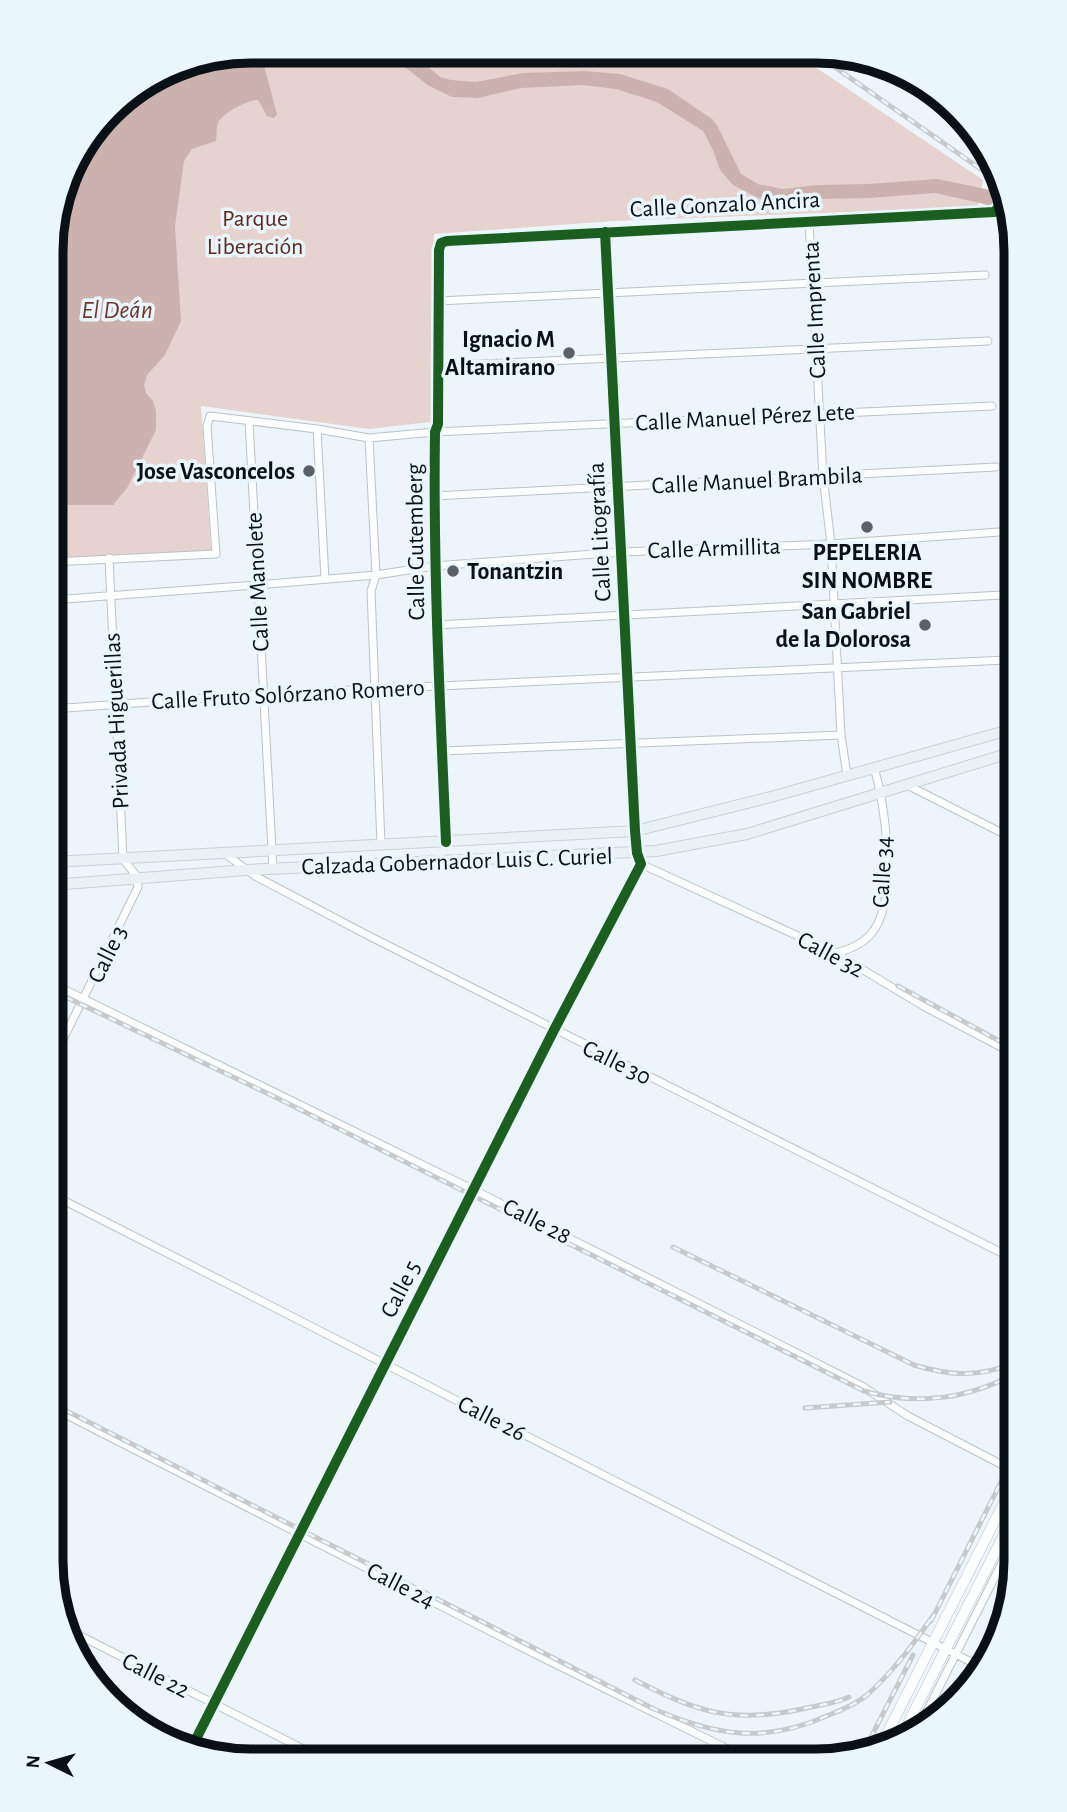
<svg xmlns="http://www.w3.org/2000/svg" width="1067" height="1812" font-family="'Alegreya Sans',sans-serif">
<rect width="100%" height="100%" fill="#eef5fa"/>
<path fill="#e6d2cf" d="M251 51 796 54 983 180 978 207 614 221 434 234 431 422 369 429 201 406 211 551 52 560V225L72 162 119 101 175 66Z"/>
<path fill="#ccb2ae" d="M251 51H260L277 114 274 118 267 116 258 100C249 99 221 114 218 123 216 128 217 135 216 141L192 149 184 161 175 226 181 321 165 355 147 375 144 385 146 393 153 401 156 411V430L127 488 113 505H52V225L72 162 119 101 175 66Z
M391 52H411L440 77 451 80 476 82 523 73 584 71 620 74 668 89 712 119 717 125 741 174 758 184 783 189 818 185 868 184 937 179 986 189 1008 199 1010 216 984 204 935 193 869 198 819 199 786 203 758 198 733 185 720 170 713 150 703 131 657 102 616 89 582 85 521 88 478 98 452 97 429 86 406 68Z"/>
<g fill="none" stroke-linecap="round" stroke-linejoin="round">
<defs>
<path id="street" d="M809 221 823 476 831 544 841 735 847 775
M438 301 985 275
M438 366 988 341
M249 421 273 869
M317 429 325 579
M369 438 376 575 371 591 381 844
M434 496 996 467
M52 562 216 554 207 426 210 416 317 429 369 438 435 432 992 406
M52 600 257 585 376 575 435 566 621 552 831 544 999 532
M436 625 1003 595
M52 709 263 694 1007 660
M442 751 841 735
M907 785 1016 840
M446 842C440 705 433 569 435 432L438 424 439 250 441 243 447 241 994 212 1008 199
M224 853 255 876 371 937 1016 1260
M641 864 835 953 925 1007 1016 1055
M835 953C853 949 870 941 878 923 896 886 885 805 874 767
M51 983 474 1190 862 1386 908 1416 1016 1472
M51 1064 138 887 135 874 123 859 109 558
M51 1194 981 1667
M51 1407 537 1655 752 1761
M63 1627 325 1760
M922 1721 1016 1535
M193 1745 554 1030 641 864 637 853 635 831 605 232"/>
<path id="secondary" d="M902 1735 1016 1511
M878 1751 1016 1479"/>
<path id="primary" d="M52 862 635 831 771 797 1016 728
M52 885 246 870 656 851 747 834 1016 751"/>
</defs>
<use href="#street" stroke="#bbc2c7" stroke-width="9"/>
<use href="#secondary" stroke="#bbc2c7" stroke-width="11"/>
<use href="#primary" stroke="#ccd0d3" stroke-width="12"/>
<use href="#street" stroke="#fcfefe" stroke-width="7"/>
<use href="#secondary" stroke="#fcfefe" stroke-width="10"/>
<use href="#primary" stroke="#eaf1f5" stroke-width="10"/>
<defs>
<path id="rail" d="M816 54 1005 186
M898 986 1016 1050
M51 990 275 1097 864 1391C916 1406 969 1399 1016 1373
M673 1247 914 1365C951 1376 979 1378 1016 1362
M51 1403 654 1709C716 1736 765 1744 829 1715 842 1710 856 1704 867 1695 894 1671 914 1643 935 1613
M805 1408 890 1402
M931 1621 1016 1452
M635 1680C697 1712 731 1724 802 1709 818 1705 834 1704 849 1697
M863 1753 913 1655"/>
</defs>
<use href="#rail" stroke="#c7c9ca" stroke-width="5"/>
<use href="#rail" stroke="#eaf6fe" stroke-width="2.5" stroke-dasharray="8" stroke-linecap="butt"/>
<defs>
<path id="cycleway" d="M446 842C440 705 433 569 435 432L438 424 439 250 441 243 447 241 994 212 1008 199
M193 1745 554 1030 641 864 637 853 635 831 605 232"/>
</defs>
<use href="#cycleway" stroke="#eaf6fe" stroke-width="15"/>
<use href="#cycleway" stroke="#1b5e20" stroke-width="10"/>
</g>
<g fill="#5a6166" stroke="#eaf6fe" stroke-width="2.5">
<circle cx="569" cy="353" r="7"/>
<circle cx="309" cy="471" r="7"/>
<circle cx="867" cy="527" r="7"/>
<circle cx="453" cy="571" r="7"/>
<circle cx="925" cy="625" r="7"/>
</g>
<g text-anchor="middle" stroke-width="7" stroke-linejoin="round" paint-order="stroke">
<g font-size="24" fill="#0a1116" stroke="#eaf6fe">
<text transform="translate(725 204) rotate(-3)" y="8">Calle Gonzalo Ancira</text>
<text transform="translate(814 310) rotate(-93)" y="8">Calle Imprenta</text>
<text transform="translate(745 417) rotate(-3)" y="8">Calle Manuel Pérez Lete</text>
<text transform="translate(757 480) rotate(-3)" y="8">Calle Manuel Brambila</text>
<text transform="translate(599 532) rotate(-93)" y="8">Calle Litografía</text>
<text transform="translate(415 542) rotate(-91)" y="8">Calle Gutemberg</text>
<text transform="translate(714 548) rotate(-2)" y="8">Calle Armillita</text>
<text transform="translate(257 582) rotate(-93)" y="8">Calle Manolete</text>
<text transform="translate(288 694) rotate(-3)" y="8">Calle Fruto Solórzano Romero</text>
<text transform="translate(116 721) rotate(-93)" y="8">Privada Higuerillas</text>
<text transform="translate(457 861) rotate(-2)" y="8">Calzada Gobernador Luis C. Curiel</text>
<text transform="translate(882 872) rotate(-87)" y="8">Calle 34</text>
<text transform="translate(107 954) rotate(-64)" y="8">Calle 3</text>
<text transform="translate(831 954) rotate(28)" y="8">Calle 32</text>
<text transform="translate(617 1062) rotate(26)" y="8">Calle 30</text>
<text transform="translate(537 1221) rotate(27)" y="8">Calle 28</text>
<text transform="translate(400 1289) rotate(-63)" y="8">Calle 5</text>
<text transform="translate(492 1418) rotate(27)" y="8">Calle 26</text>
<text transform="translate(401 1585) rotate(27)" y="8">Calle 24</text>
<text transform="translate(156 1675) rotate(27)" y="8">Calle 22</text>
</g>
<g font-size="24" fill="#5d281e" stroke="#eaf6fe">
<text x="255" y="226">Parque<tspan x="255" dy="28">Liberación</tspan></text>
</g>
<g font-size="24" font-weight="bold" fill="#0a1116" stroke="#eaf6fe" text-anchor="end">
<text x="555" y="347">Ignacio M<tspan x="555" dy="28">Altamirano</tspan></text>
<text x="295" y="479">Jose Vasconcelos</text>
<text x="867" y="560" text-anchor="middle">PEPELERIA<tspan x="867" dy="28">SIN NOMBRE</tspan></text>
<text x="467" y="579" text-anchor="start">Tonantzin</text>
<text x="911" y="619">San Gabriel<tspan x="911" dy="28">de la Dolorosa</tspan></text>
</g>
<g font-size="26" font-style="italic" fill="#6d372c" stroke="#eaf6fe">
<text x="117" y="318">El Deán</text>
</g>
</g>
<path d="M0 0H1067V1812H0ZM251 63H816A188 188 0 0 1 1004 251V1561A188 188 0 0 1 816 1749H251A188 188 0 0 1 63 1561V251A188 188 0 0 1 251 63Z" fill="#eaf6fe" fill-rule="evenodd"/>
<path fill="none" stroke="#0a1116" stroke-width="9" d="M251 63H816A188 188 0 0 1 1004 251V1561A188 188 0 0 1 816 1749H251A188 188 0 0 1 63 1561V251A188 188 0 0 1 251 63Z"/>
<g transform="translate(49 1763) rotate(275)" stroke="#eaf6fe" stroke-width="5" paint-order="stroke">
<path d="M0-5L12 26L0 18L-12 26Z" fill="#0a1116"/>
<text y="-10" font-size="19" font-weight="bold" text-anchor="middle" fill="#0a1116">N</text>
</g>
</svg>
